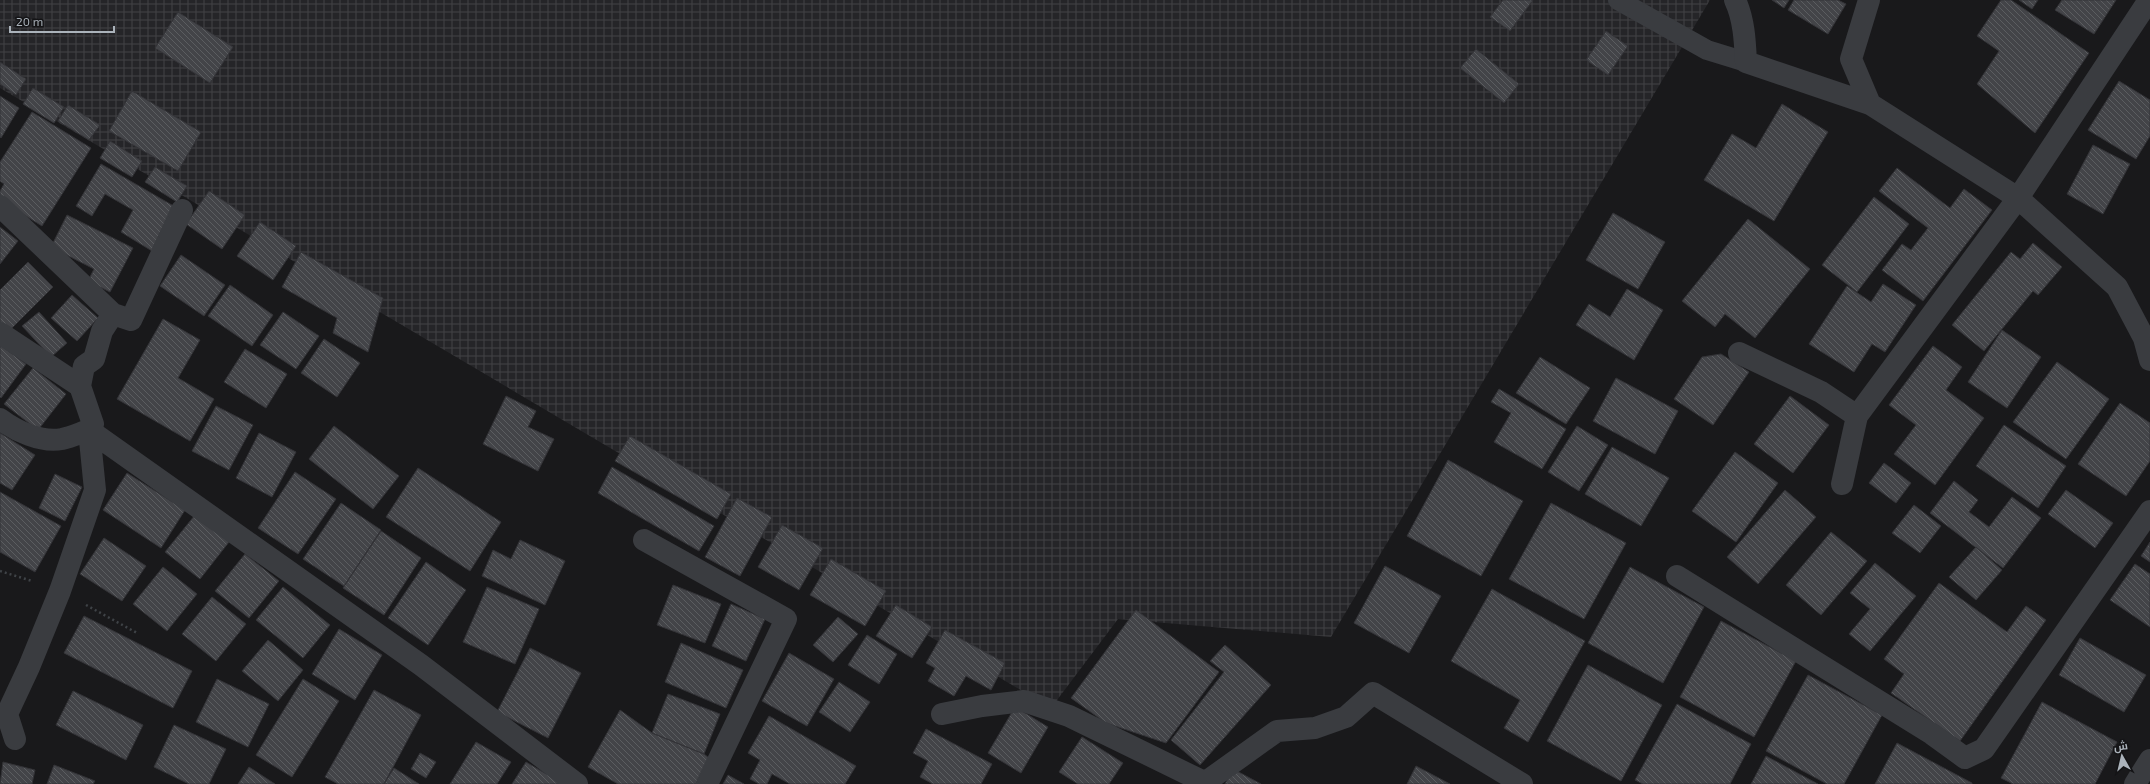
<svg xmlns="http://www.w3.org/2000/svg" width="2150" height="784" font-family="'Exo 2',Cairo,sans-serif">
<defs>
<pattern id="industrial-grid" width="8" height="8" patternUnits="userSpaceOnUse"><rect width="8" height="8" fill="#252528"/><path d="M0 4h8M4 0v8" fill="none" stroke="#424245"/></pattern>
<pattern id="building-back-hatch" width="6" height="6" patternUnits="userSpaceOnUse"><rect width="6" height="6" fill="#434448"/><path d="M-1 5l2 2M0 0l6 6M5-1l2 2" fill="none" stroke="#5b5d60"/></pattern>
</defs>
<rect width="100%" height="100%" fill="#19191b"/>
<path fill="url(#industrial-grid)" d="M0 0H1710L1331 637 1118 619 1051 708 0 88Z"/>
<path fill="url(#building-back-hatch)" stroke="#333337" d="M1503 0H1533L1510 31 1490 17Z
M1772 0H1789L1784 8Z
M1794 0H1838L1846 4 1828 34 1788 10Z
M2001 0H2011L2089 53 2035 133 1977 84 1999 51 1977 36Z
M2019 0H2038L2032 9Z
M2062 0H2116L2094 34 2055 10Z
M178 12 233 47 210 83 155 48Z
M1606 31 1628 46 1608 75 1586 60Z
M1476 49 1519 84 1504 103 1460 68Z
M0 62 26 79 16 95 0 84Z
M2119 81 2150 100V136L2136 159 2088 130Z
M33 88 64 107 54 123 23 104Z
M132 91 201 132 178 171 109 131Z
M0 96 19 108 1 138 0 137Z
M1782 104 1828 132 1774 221 1704 180 1732 134 1756 148Z
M68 105 100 125 89 140 58 121Z
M32 112 91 148 42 226 0 200V191L4 184 0 181V162Z
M110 141 142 161 132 177 100 158Z
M2093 145 2130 164 2103 214 2067 194Z
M101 164 177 208 152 251 121 232 133 210 105 194 92 216 76 206Z
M155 167 187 186 177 202 145 182Z
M1897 168 1950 208 1964 189 1992 210 1923 301 1882 270 1902 244 1911 250 1928 228 1879 191Z
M209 191 245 215 222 249 186 224Z
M1874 197 1909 224 1857 292 1822 265Z
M1613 213 1665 242 1638 289 1586 260Z
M67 215 133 248 110 292 88 281 94 269 51 247Z
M1748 219 1810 269 1755 338 1725 314 1715 327 1682 301Z
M260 222 296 246 273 280 237 256Z
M0 227 18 241 0 264Z
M2033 243 2062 267 2038 295 2033 291 1984 351 1952 325 2011 252 2020 259Z
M301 252 383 298 368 352 333 333 337 318 282 287Z
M181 255 225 285 204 316 160 286Z
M28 262 53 287 9 331 0 323V290Z
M1883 284 1916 305 1885 352 1872 344 1854 372 1809 344 1847 286 1871 302Z
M230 285 273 315 252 346 208 316Z
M1627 289 1663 310 1634 360 1576 325 1589 304 1610 317Z
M72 295 98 318 77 341 51 318Z
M39 312 67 343 51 357 22 326Z
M283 312 319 336 296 369 260 345Z
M163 319 200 340 178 378 214 399 190 441 117 399Z
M2002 330 2041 357 2007 408 1968 382Z
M324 339 360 363 337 397 301 373Z
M0 345 26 364 1 398 0 397Z
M1933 346 1962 367 1946 390 1984 418 1935 485 1894 454 1916 425 1889 405Z
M245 349 287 374 266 408 224 382Z
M1721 354 1749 372 1713 425 1674 399 1702 357Z
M1540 357 1590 388 1566 424 1516 393Z
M2057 362 2109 399 2066 459 2013 422Z
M33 368 66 394 38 430 4 404Z
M1616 378 1678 411 1655 454 1593 421Z
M1499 389 1566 429 1542 469 1494 442 1511 413 1491 402Z
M506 396 536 411 528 427 554 439 538 471 483 444Z
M1790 396 1829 425 1793 473 1754 444Z
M2120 403 2150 423V461L2126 496 2078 464Z
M216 406 253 425 229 470 192 451Z
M2004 425 2066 466 2038 508 1976 466Z
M334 426 399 476 373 509 309 459Z
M1577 426 1608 445 1579 491 1548 472Z
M0 433 35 455 12 490 0 483Z
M259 433 296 452 272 497 236 478Z
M630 436 731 494 717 519 615 461Z
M1612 447 1669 478 1641 526 1585 494Z
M1735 452 1778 483 1736 542 1692 511Z
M1448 460 1523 501 1481 576 1407 536Z
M1884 463 1911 483 1896 503 1869 483Z
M612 467 714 526 699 551 598 493Z
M418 468 501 522 470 571 386 517Z
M295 472 336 499 298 554 258 528Z
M127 473 185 510 161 548 103 510Z
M55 474 82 487 65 521 39 508Z
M1954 481 1978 500 1969 512 1989 527 2012 497 2041 518 2003 568 1930 513Z
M1785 490 1816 517 1758 584 1727 557Z
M2066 490 2113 523 2095 548 2048 514Z
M0 492 61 526 35 572 0 552Z
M737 498 772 517 740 576 705 557Z
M341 503 381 530 344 586 303 559Z
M1551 503 1626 543 1584 619 1509 579Z
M1914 505 1941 526 1920 553 1892 533Z
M195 515 229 542 200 579 165 552Z
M782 525 823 548 799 590 758 567Z
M381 531 421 558 384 615 343 588Z
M1831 532 1867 561 1821 615 1786 585Z
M104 538 146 566 122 601 80 574Z
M520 540 565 561 545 605 482 576 493 550 511 559Z
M2150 542V562L2141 556Z
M1976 547 2002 570 1976 600 1949 577Z
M245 554 279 581 249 618 215 591Z
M831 559 886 591 865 626 810 595Z
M426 562 466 590 428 645 388 618Z
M1875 563 1916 596 1870 651 1849 634 1870 609 1850 593Z
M2135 564 2150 574V627L2110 600Z
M1385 566 1441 596 1409 653 1354 623Z
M163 567 197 594 167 631 133 604Z
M1630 567 1704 607 1663 683 1588 643Z
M1939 583 2007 632 2026 606 2046 620 1960 741 1891 693 1904 674 1884 659Z
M673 585 721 604 705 643 657 625Z
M283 587 330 625 303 658 256 620Z
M487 587 539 609 515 664 463 642Z
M1492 589 1585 641 1528 742 1504 728 1520 700 1451 661Z
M212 597 246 624 216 661 182 634Z
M731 604 765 619 746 661 712 646Z
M896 605 932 627 912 658 876 636Z
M1136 610 1219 672 1166 743 1106 723 1071 698Z
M84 616 192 671 173 708 64 653Z
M838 617 858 634 833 662 813 645Z
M1721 621 1796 661 1754 737 1680 697Z
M339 629 382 655 355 700 312 674Z
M945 630 1005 663 991 690 966 676 954 696 928 681 935 668 926 663Z
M867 635 897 654 879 684 848 665Z
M2080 638 2146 675 2124 712 2059 675Z
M268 640 303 670 278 701 242 671Z
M681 643 743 670 726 708 665 682Z
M1225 645 1271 685 1200 765 1171 740 1224 672 1210 661Z
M530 648 581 673 548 738 497 712Z
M789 653 834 679 807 726 762 701Z
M1588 665 1662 705 1621 781 1547 741Z
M1808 675 1882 715 1844 784H1827L1766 751Z
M217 679 269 704 248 747 196 722Z
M303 679 339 701 292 777 256 755Z
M839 682 870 702 850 732 819 712Z
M374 690 421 715 384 784H338L325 777Z
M73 691 143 725 126 760 56 725Z
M668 694 720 714 704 754 652 733Z
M2042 702 2117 742 2095 784H2013L2001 778Z
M1677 704 1751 744 1730 784H1643L1635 780Z
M1015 707 1048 727 1021 773 988 753Z
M620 710 652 733 704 754 714 762 701 784H618L588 767Z
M769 716 856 766 845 784H790L772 774 767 784H759L750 779 760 760 748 753Z
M174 725 226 749 209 784H189L154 767Z
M926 729 992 764 981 784H933L920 777 928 761 913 753Z
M1082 737 1123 763 1109 784H1078L1059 772Z
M476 742 511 762 497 784H450Z
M1897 743 1972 783V784H1875Z
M420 753 436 762 426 778 411 769Z
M1766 756 1818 784H1751Z
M3 762 35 770 32 784H0Z
M526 762 560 782 559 784H512Z
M54 765 95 781 93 784H47Z
M1416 766 1450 784H1407Z
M249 767 275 784H238Z
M394 768 419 784H384Z
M1233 769 1261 784H1225Z
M728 775 744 784H723Z"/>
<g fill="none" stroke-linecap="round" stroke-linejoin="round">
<path stroke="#3f4347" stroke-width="2.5" stroke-dasharray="2 3" stroke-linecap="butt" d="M0 571 32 581
M86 605 137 633"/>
<path stroke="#3a3c40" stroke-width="20" d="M1618 0 1707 50 1746 62"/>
<path stroke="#3a3c40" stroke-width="22" d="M1735 0C1744 19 1745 41 1746 62L1870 104 2018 198 2117 287 2144 338 2150 360
M1869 0 1851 59 1870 104
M0 206 113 314 131 320 182 210
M0 333 80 386
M1739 353 1821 392 1857 416 1842 484
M1857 416 2018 198 2149 0
M0 419C16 431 41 443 62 439 71 437 80 433 89 430L421 665 577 784
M644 540 786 619 707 784
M1677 576 1932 734 1965 758 1984 749 2150 511
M942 714 982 706 1024 701 1069 716 1204 782
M15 739 7 714 29 667 60 591 95 490 89 430 93 424 80 386 84 366 94 359 102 331 113 314
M1203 784 1277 731 1315 728 1346 717 1373 693 1522 784
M2135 784 2150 760"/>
</g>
<g transform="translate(2122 756) rotate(352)" stroke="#141416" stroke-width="3" paint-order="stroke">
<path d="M0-3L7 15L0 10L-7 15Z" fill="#abb3bb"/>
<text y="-6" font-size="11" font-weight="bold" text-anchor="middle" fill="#abb3bb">ش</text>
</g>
<path d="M10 26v6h104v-6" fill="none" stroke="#abb3bb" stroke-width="2"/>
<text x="16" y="26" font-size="12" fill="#abb3bb" stroke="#141416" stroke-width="3" paint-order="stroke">20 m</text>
</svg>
